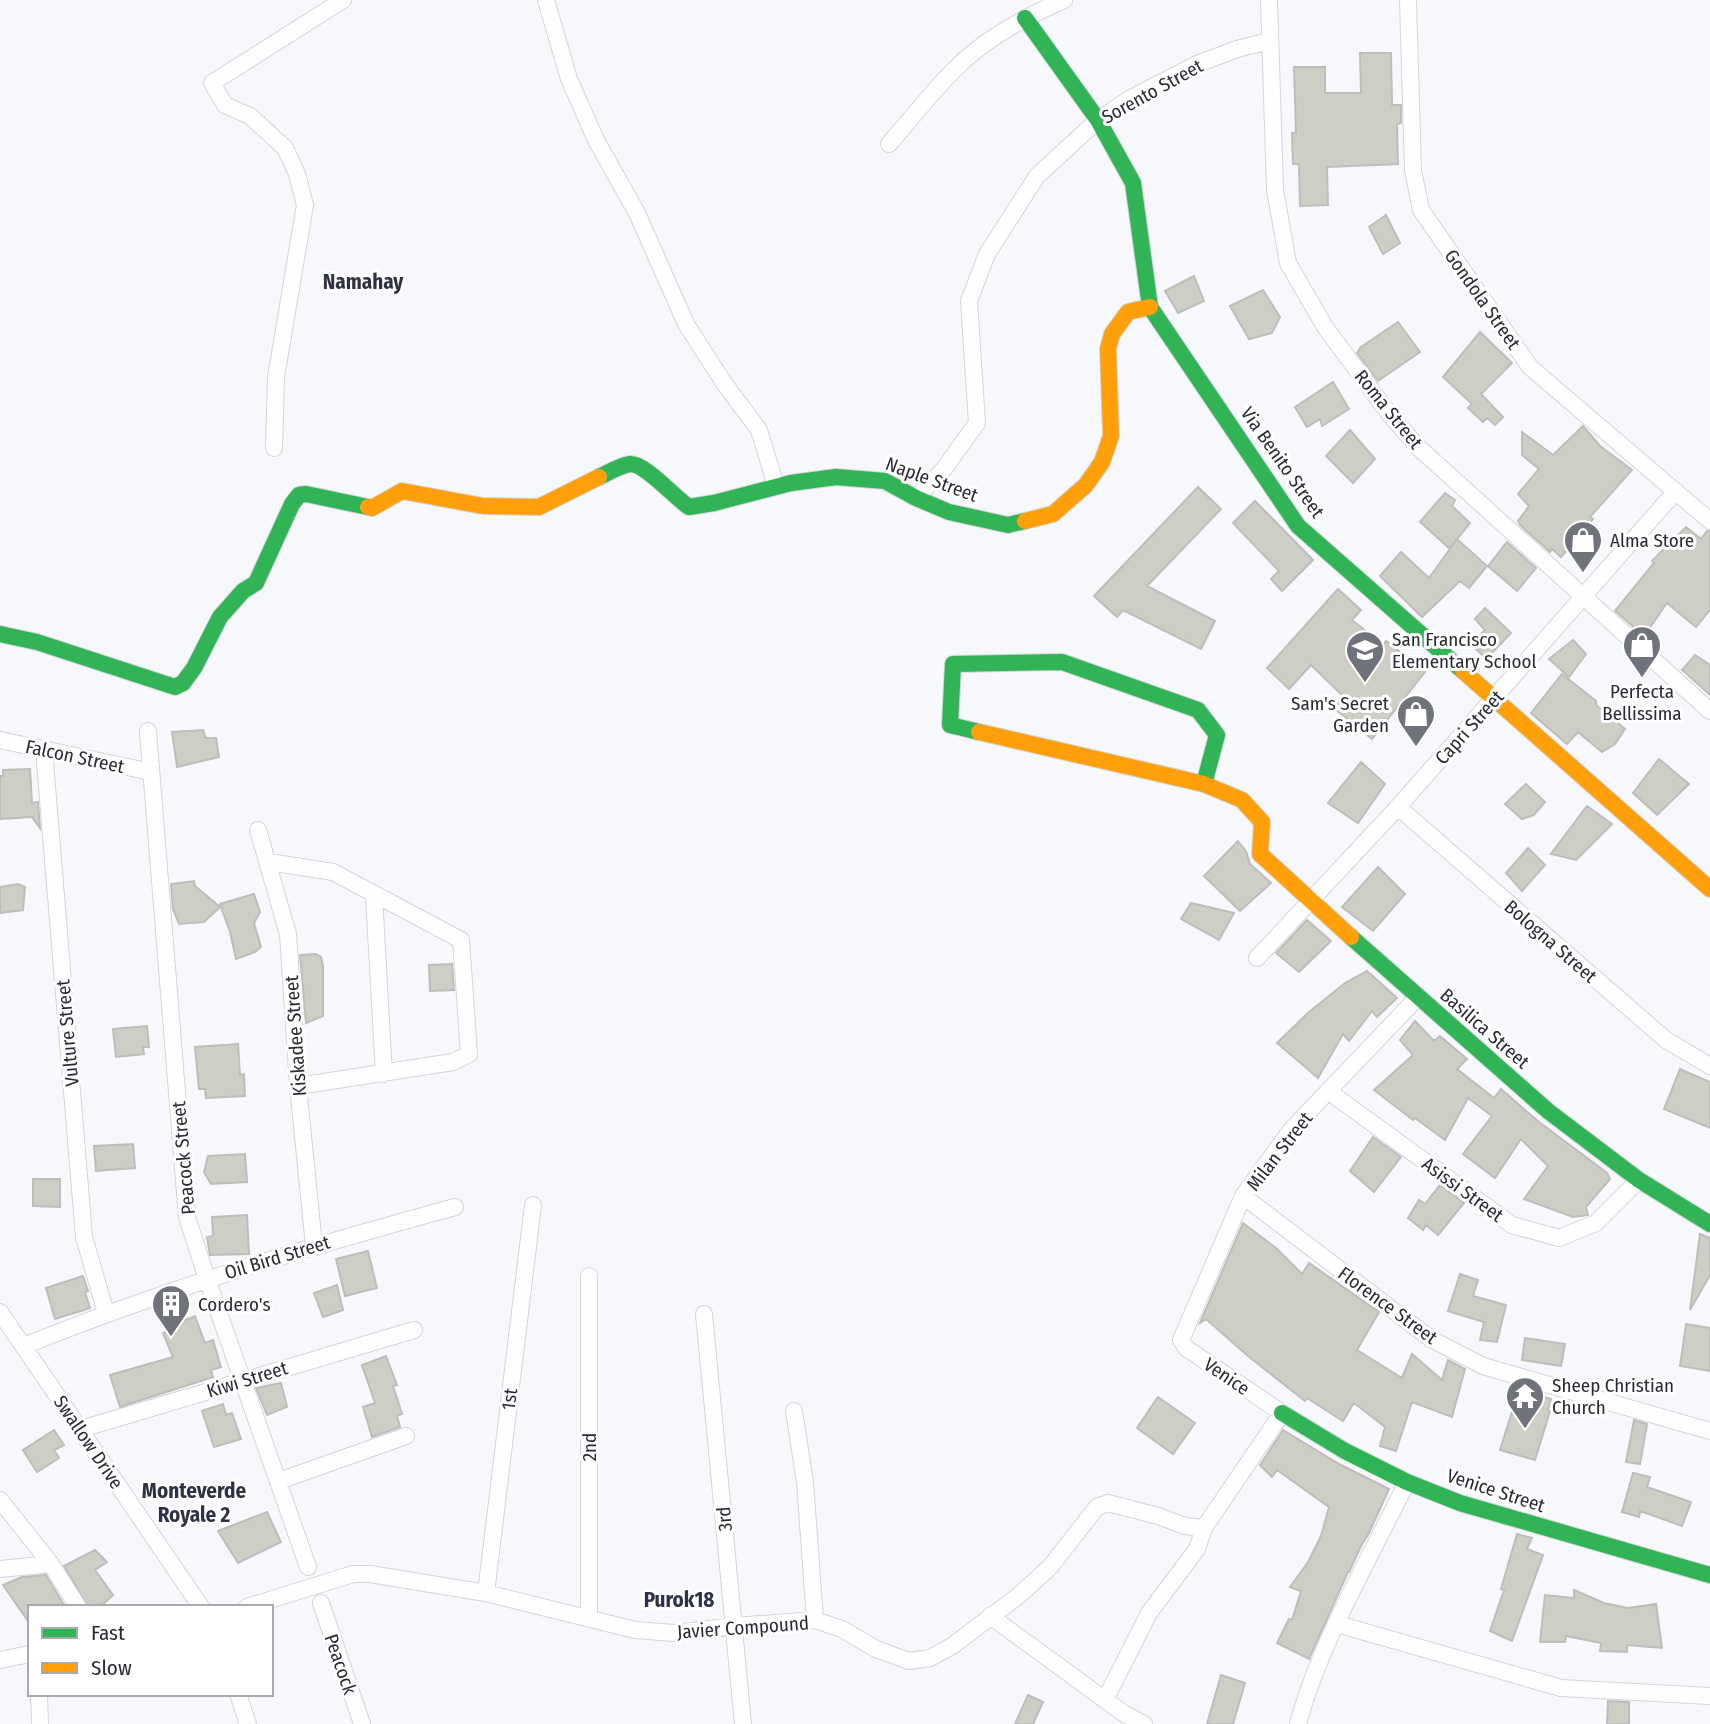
<svg xmlns="http://www.w3.org/2000/svg" width="1710" height="1724" font-family="'Fira Sans Condensed',sans-serif">
<rect width="100%" height="100%" fill="#f7f8fb"/>
<path fill="#cfcec6" stroke="#bebdba" stroke-width="2" d="M1360 53H1391L1392 105H1401V123L1397 124 1398 164 1327 167 1328 205 1300 206 1299 164H1293L1292 133H1296L1294 67H1325V93H1361Z
M1386 215 1400 243 1383 254 1369 227Z
M1194 276 1204 301 1178 313 1165 291Z
M1263 290 1280 317 1272 333 1249 339 1230 306Z
M1398 322 1420 352 1378 381 1357 353 1361 347Z
M1480 332 1512 363 1481 394 1503 417 1495 425 1487 418 1483 422 1468 408 1472 404 1443 377Z
M1333 382 1349 409 1322 426 1320 419 1307 427 1295 407Z
M1583 426 1600 446 1632 470 1590 517 1593 519 1561 557 1552 549 1550 552 1520 525 1518 521 1529 506 1518 494 1539 469 1522 455V432L1553 455Z
M1350 430 1375 459 1353 483 1326 456Z
M1198 487 1221 509 1147 586 1215 621 1201 649 1123 610 1117 617 1094 596Z
M1445 493 1455 500 1452 506 1470 523 1457 539 1487 566 1469 588 1460 581 1422 617 1380 576 1401 552 1429 578 1457 539 1449 548 1420 522Z
M1255 501 1313 560 1282 591 1271 579 1279 571 1233 523Z
M1686 527 1701 539 1707 531H1710V610L1696 627 1667 603 1644 636 1615 611 1654 563 1652 561Z
M1507 542 1536 568 1517 591 1488 566Z
M1338 589 1361 610 1352 620 1383 645 1386 641 1425 672 1372 739 1334 708 1343 696 1311 665 1289 689 1267 668Z
M1485 608 1511 633 1486 659 1471 644 1485 630 1475 619Z
M1573 640 1586 654 1569 677 1549 659Z
M1695 655 1710 665V695L1682 670Z
M1562 674 1596 701V705L1625 729 1615 744 1602 752 1578 732 1567 744 1531 713Z
M203 730 206 738H216L219 757 177 767 172 732Z
M1659 759 1689 784 1657 815 1633 793Z
M1361 762 1385 784 1358 823 1328 803Z
M30 769 32 803 38 802 40 828 32 817 0 819V776H3V770Z
M1526 784 1545 802 1534 815 1522 819 1505 804Z
M1587 806 1612 824 1576 860 1551 854Z
M1238 841 1246 851 1250 864 1271 883 1240 911 1204 876Z
M1528 848 1545 865 1522 891 1506 873Z
M1378 867 1405 894 1373 931 1342 907Z
M194 881 195 886 220 907 204 922 179 924 173 909 171 884Z
M18 884 25 887 23 910 0 913V887Z
M254 894 260 912 254 923 261 947 255 952 236 959 230 932 220 904Z
M1191 903 1234 913 1219 940 1181 919Z
M1307 920 1331 941 1299 972 1276 953Z
M316 954 321 957 323 966V1016L306 1023 300 955Z
M452 964 454 990 430 991 429 965Z
M1367 971 1397 998 1377 1017 1372 1011 1349 1041 1343 1034 1318 1078 1277 1043 1309 1012 1345 983Z
M1415 1021 1434 1041 1440 1036 1467 1059 1457 1069 1494 1098 1501 1089 1539 1122 1607 1173 1610 1179 1586 1207 1588 1215 1573 1217 1524 1199 1548 1166 1521 1139 1495 1178 1463 1154 1492 1116 1468 1098 1445 1140 1415 1118 1413 1120 1374 1090 1413 1055 1400 1040Z
M147 1026 149 1047H143L144 1054 116 1057 113 1029Z
M238 1044 240 1075 244 1074 245 1096 206 1098 205 1089H199L195 1047Z
M1680 1069 1710 1082V1128L1664 1109Z
M1373 1137 1401 1157 1374 1192 1350 1171Z
M133 1144 135 1168 96 1171 94 1146Z
M245 1154 247 1182 211 1184 204 1172 208 1156Z
M33 1179H60V1207L33 1206Z
M1440 1185 1464 1203 1438 1235 1426 1225 1423 1230 1408 1218 1419 1200 1425 1204Z
M247 1215 249 1254 210 1255 207 1237 213 1236 212 1217Z
M1243 1223 1276 1248 1302 1274 1309 1263 1379 1312 1357 1350 1402 1378 1412 1354 1442 1380 1448 1360 1465 1369 1452 1417 1412 1402 1396 1451 1380 1446 1385 1427 1354 1403 1343 1421 1307 1398 1305 1401 1248 1356 1206 1319 1200 1323Z
M1700 1234 1710 1238V1275L1690 1310Z
M368 1251 377 1288 345 1296 336 1259Z
M1460 1274 1478 1280 1473 1296 1506 1305 1497 1342 1480 1340 1484 1322 1448 1311Z
M83 1276 88 1291 85 1292 90 1308 55 1319 46 1288Z
M337 1285 343 1310 323 1317 314 1293Z
M195 1316 205 1343 213 1340 221 1367 211 1370 213 1377 120 1407 110 1375 173 1357 163 1333 166 1332 165 1328Z
M1686 1324 1710 1328V1371L1680 1366Z
M1525 1338 1565 1344 1561 1366 1522 1360Z
M386 1356 397 1385 393 1386 402 1414 397 1416 400 1427 372 1437 363 1407 375 1403 362 1365Z
M281 1383 287 1407 267 1415 256 1388Z
M1533 1394 1551 1399 1548 1410 1550 1411 1535 1460 1500 1450 1516 1399 1529 1403Z
M1158 1397 1195 1423 1173 1454 1137 1428Z
M223 1404 226 1415 232 1413 241 1439 214 1447 202 1411Z
M1634 1420 1647 1424 1640 1464 1626 1462Z
M54 1430 64 1445 54 1450 59 1458 37 1472 23 1450Z
M1283 1430 1339 1464 1389 1489 1369 1533 1361 1546 1349 1572H1348L1309 1659 1277 1643 1289 1619 1292 1620 1301 1591 1290 1587 1308 1562 1321 1536 1329 1507 1277 1470 1272 1477 1260 1465Z
M1633 1473 1650 1477 1647 1487 1691 1502 1682 1526 1640 1511 1639 1517 1622 1512Z
M267 1512 281 1542 238 1563 218 1531Z
M1517 1534 1532 1538 1527 1549 1543 1555 1512 1641 1490 1631 1504 1590 1501 1589Z
M95 1550 107 1562 95 1570 113 1595 100 1607H88L64 1566Z
M46 1575 65 1607H30V1624L3 1585 22 1577Z
M1574 1590 1604 1603 1628 1608 1656 1604 1662 1648 1627 1645V1652L1600 1651 1601 1643 1566 1636 1565 1642H1540L1545 1595 1574 1598Z
M1221 1675 1245 1683 1233 1724H1207Z
M1028 1695 1043 1702 1033 1724H1015Z
M1608 1701 1629 1702V1724H1607Z"/>
<g fill="none" stroke-linecap="round" stroke-linejoin="round">
<defs>
<path id="street" d="M546 0 569 79 596 140 637 213 686 324 724 383 759 430 776 486
M1269 0 1275 190 1288 263 1325 327 1390 415 1419 448 1710 711
M1408 0 1413 170 1421 210 1530 367 1710 521
M889 144C910 120 931 93 954 70 984 39 1025 17 1064 0
M274 448 276 377 305 205 297 174 285 148 250 116 225 105 212 83 343 0
M916 498 944 469 977 423 969 301 987 254 1037 176 1098 120 1131 98 1197 64 1237 49 1269 41
M148 731 187 1217 207 1279 308 1567
M0 740 151 772
M44 750 84 1237 106 1313
M1398 807 1666 1040 1710 1066
M258 830 288 934 298 1086 314 1246
M269 862 333 872 461 940 469 1054 453 1062 298 1086
M374 896 384 1074
M1257 958 1398 807 1676 491
M1328 1091 1512 1225 1559 1238 1596 1223 1639 1180
M1243 1196 1431 1339 1483 1366 1710 1431
M0 1312 201 1607
M704 1314 743 1724
M24 1346C164 1289 309 1247 455 1207
M794 1411 805 1482 815 1620
M81 1429 414 1330
M279 1481 406 1436
M0 1500 51 1564 78 1607
M0 1569 51 1564
M486 1593 533 1205
M321 1603 362 1724
M247 1607 353 1574H370L486 1593 635 1630 674 1633 734 1626 815 1620 842 1629 876 1649 909 1661 930 1658 952 1646 1017 1597 1050 1567 1097 1507 1108 1503 1158 1516 1185 1526 1204 1528
M990 1616 1123 1713 1144 1724
M589 1617V1276
M1337 1624 1561 1688 1710 1696
M0 1660 30 1654
M39 1694 40 1724
M238 1694 248 1724
M1105 1700 1149 1613 1197 1549 1204 1528 1282 1413 1186 1348 1181 1340 1243 1196 1291 1130 1418 997
M1298 1724C1320 1642 1370 1558 1407 1482"/>
<path id="fast" d="M1025 18 1098 120 1133 183 1150 307 1298 526 1463 671
M599 477C608 473 621 465 630 464 645 463 675 498 689 507L714 503 791 483 836 477 885 481 916 498 949 512 1008 525 1025 521
M0 634 37 642 175 687 183 683 194 668 220 617 243 591 256 583 292 504 299 495 306 494 368 507
M979 732 950 725 953 664 1062 662 1198 710 1217 735 1204 784
M1351 937 1548 1111 1639 1180 1710 1224
M1282 1413 1345 1451 1407 1482 1460 1503 1710 1575"/>
<path id="slow" d="M368 507 372 508 402 491 483 506 539 507 599 477
M1025 521 1053 514 1086 485 1102 462 1111 436 1108 349 1112 334 1128 312 1150 307
M1463 671 1710 889
M979 732 1204 784 1242 800 1262 822 1260 854 1351 937"/>
</defs>
<use href="#street" stroke="#d3d5db" stroke-width="18"/>
<use href="#fast" stroke="#d3d5db" stroke-width="18"/>
<use href="#slow" stroke="#d3d5db" stroke-width="18"/>
<use href="#street" stroke="#fefefe" stroke-width="16"/>
<use href="#fast" stroke="#30b455" stroke-width="16"/>
<use href="#slow" stroke="#ff9f0a" stroke-width="16"/>
</g>
<defs>
<symbol id="shop-pin" viewBox="-11 -11 22 30"><path d="M0 17L-7.5 6A9.5 9.5 0 1 1 7.5 6Z" fill="#71737a" stroke="#fff"/><path d="M-5-2.5h2.3a2.7 3.5 0 0 1 5.4 0H5L5.5 6h-11ZM-1.5-2.5h3a1.5 2.3 0 0 0-3 0Z" fill="#fff"/></symbol>
<symbol id="school-pin" viewBox="-11 -11 22 30"><path d="M0 17L-7.5 6A9.5 9.5 0 1 1 7.5 6Z" fill="#71737a" stroke="#fff"/><path d="M0-5L7-2L0 1L-7-2ZM-4 1L0 2.5L4 1V4Q0 6-4 4Z" fill="#fff"/></symbol>
<symbol id="building-pin" viewBox="-11 -11 22 30"><path d="M0 17L-7.5 6A9.5 9.5 0 1 1 7.5 6Z" fill="#71737a" stroke="#fff"/><path d="M-4-6H4V6H1V3H-1V6H-4ZM-2.5-4.3h1.7v1.8h-1.7ZM.8-4.3h1.7v1.8H.8ZM-2.5-1h1.7V.8h-1.7ZM.8-1h1.7V.8H.8Z" fill="#fff"/></symbol>
<symbol id="temple-pin" viewBox="-11 -11 22 30"><path d="M0 17L-7.5 6A9.5 9.5 0 1 1 7.5 6Z" fill="#71737a" stroke="#fff"/><path d="M0-6L5-2H3V0L6.5 2.5H4V6H1.5V3h-3V6H-4V2.5H-6.5L-3 0V-2H-5Z" fill="#fff"/></symbol>
</defs>
<g fill-rule="evenodd">
<use href="#shop-pin" x="1561" y="518" width="44" height="60"/>
<use href="#shop-pin" x="1620" y="623" width="44" height="60"/>
<use href="#school-pin" x="1343" y="628" width="44" height="60"/>
<use href="#shop-pin" x="1394" y="692" width="44" height="60"/>
<use href="#building-pin" x="149" y="1282" width="44" height="60"/>
<use href="#temple-pin" x="1503" y="1374" width="44" height="60"/>
</g>
<g text-anchor="middle" stroke-width="6" stroke-linejoin="round" paint-order="stroke">
<g font-size="19" fill="#292b34" stroke="#fff">
<text transform="translate(1152 91) rotate(-29)" y="7">Sorento Street</text>
<text transform="translate(1483 299) rotate(55)" y="7">Gondola Street</text>
<text transform="translate(1389 409) rotate(51)" y="7">Roma Street</text>
<text transform="translate(1283 462) rotate(55)" y="7">Via Benito Street</text>
<text transform="translate(932 479) rotate(20)" y="7">Naple Street</text>
<text transform="translate(1469 727) rotate(-48)" y="7">Capri Street</text>
<text transform="translate(75 756) rotate(12)" y="7">Falcon Street</text>
<text transform="translate(1551 941) rotate(41)" y="7">Bologna Street</text>
<text transform="translate(1485 1028) rotate(41)" y="7">Basilica Street</text>
<text transform="translate(67 1033) rotate(-95)" y="7">Vulture Street</text>
<text transform="translate(295 1036) rotate(-94)" y="7">Kiskadee Street</text>
<text transform="translate(1279 1151) rotate(-52)" y="7">Milan Street</text>
<text transform="translate(183 1158) rotate(-95)" y="7">Peacock Street</text>
<text transform="translate(1463 1189) rotate(36)" y="7">Asissi Street</text>
<text transform="translate(277 1257) rotate(-17)" y="7">Oil Bird Street</text>
<text transform="translate(1388 1305) rotate(36)" y="7">Florence Street</text>
<text transform="translate(1227 1376) rotate(34)" y="7">Venice</text>
<text transform="translate(247 1379) rotate(-17)" y="7">Kiwi Street</text>
<text transform="translate(509 1399) rotate(-83)" y="7">1st</text>
<text transform="translate(89 1442) rotate(56)" y="7">Swallow Drive</text>
<text transform="translate(589 1447) rotate(-90)" y="7">2nd</text>
<text transform="translate(1496 1490) rotate(18)" y="7">Venice Street</text>
<text transform="translate(724 1519) rotate(-95)" y="7">3rd</text>
<text transform="translate(743 1627) rotate(-4)" y="7">Javier Compound</text>
<text transform="translate(341 1664) rotate(71)" y="7">Peacock</text>
</g>
<g font-size="19" fill="#292b34" stroke="#fff" text-anchor="start">
<text x="1610" y="547">Alma Store</text>
<text x="1392" y="646">San Francisco<tspan x="1392" dy="22">Elementary School</tspan></text>
<text x="1642" y="698" text-anchor="middle">Perfecta<tspan x="1642" dy="22">Bellissima</tspan></text>
<text x="1389" y="710" text-anchor="end">Sam's Secret<tspan x="1389" dy="22">Garden</tspan></text>
<text x="198" y="1311">Cordero's</text>
<text x="1552" y="1392">Sheep Christian<tspan x="1552" dy="22">Church</tspan></text>
</g>
<g font-size="21" font-weight="bold" fill="#2f3244" stroke="#fff">
<text x="363" y="289">Namahay</text>
<text x="194" y="1498">Monteverde<tspan x="194" dy="24">Royale 2</tspan></text>
<text x="679" y="1607">Purok18</text>
</g>
</g>
<rect x="28" y="1605" width="245" height="91" fill="#ffffff" stroke="#a9aaae" stroke-width="2"/>
<rect x="42" y="1628" width="35" height="10" fill="#30b455" stroke="#a9aaae" stroke-width="2"/>
<text x="91" y="1640" font-size="21" fill="#292b34">Fast</text>
<rect x="42" y="1663" width="35" height="10" fill="#ff9f0a" stroke="#a9aaae" stroke-width="2"/>
<text x="91" y="1675" font-size="21" fill="#292b34">Slow</text>
</svg>
